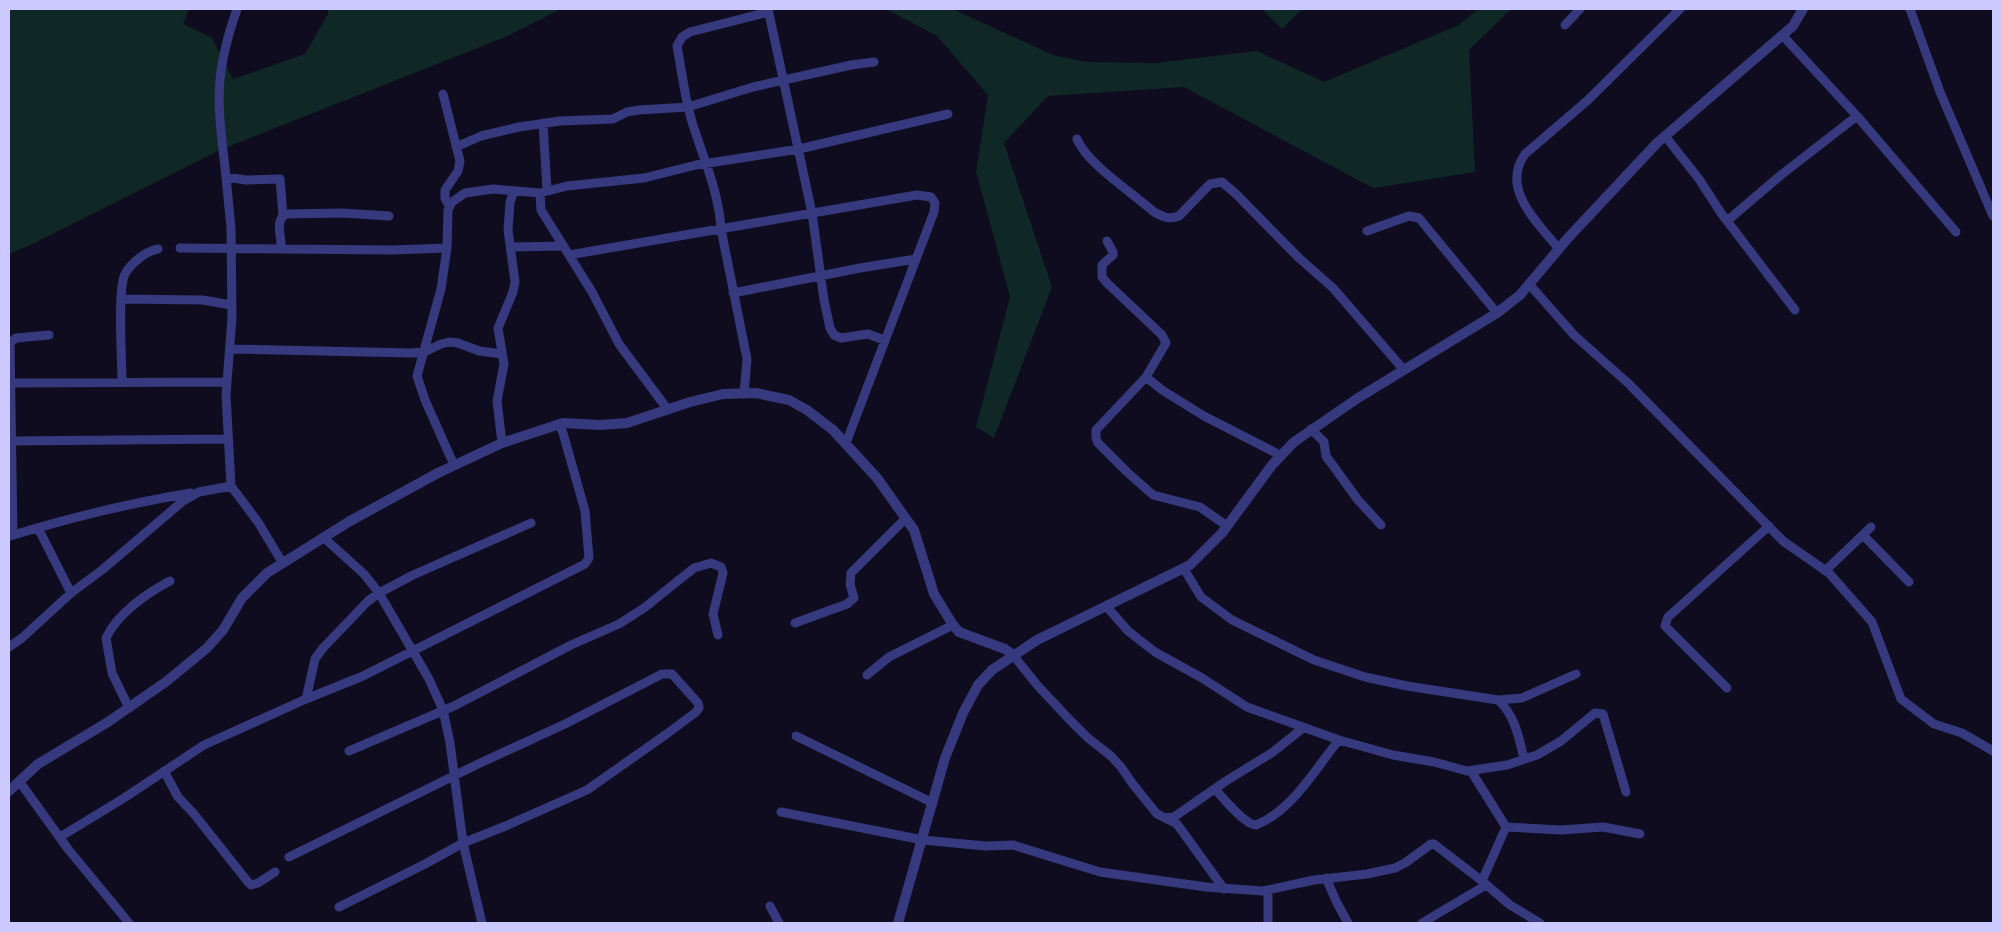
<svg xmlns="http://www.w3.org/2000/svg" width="2002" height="932" font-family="Raleway,sans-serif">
<rect width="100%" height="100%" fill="#0e0c1e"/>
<path fill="#0f2825" d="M9 9H189L183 24 212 38 233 79 305 54 328 14V9H561L505 37 220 150 37 242 9 254Z
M886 9H953L1053 55 1086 62 1156 63 1257 51 1324 82 1459 25 1478 9H1511L1469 50 1475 172 1373 188 1184 87 1048 96 1004 143 1052 287 994 438 976 427 1010 297 976 171 988 95 937 36Z
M1262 9H1302L1282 29Z"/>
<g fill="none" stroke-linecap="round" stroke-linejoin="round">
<path stroke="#36397e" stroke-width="9" d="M768 9 812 213 824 300 830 328 834 335 841 338 868 334 884 340
M1910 9 1940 92 1993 216
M1565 25 1580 9
M1783 36 1857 116 1956 232
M443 94 460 161 458 171 445 190V198L449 206
M543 123 547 190
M1665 136 1699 179 1721 213 1795 310
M1077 139C1087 164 1133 193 1154 212 1163 217 1169 220 1179 216L1210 184 1222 182 1236 194 1299 258 1333 288 1404 370
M456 147 481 136 519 127 560 121 613 119 627 112 639 110 688 107 753 87 851 65 874 62
M226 177C223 146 217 112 220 80 222 56 229 32 237 9
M540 193 541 210 592 292 619 344 668 410
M1727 221 1781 175 1857 116
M1367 231 1409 216 1419 218 1497 313
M1107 241 1113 252V255L1102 265V277L1107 283 1162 335 1166 343 1146 377 1096 430V438L1098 443 1127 472 1153 495 1200 507 1227 526
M511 247 563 246
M180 248 392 250 447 248
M281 248C282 236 274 221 286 214L343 213 389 216
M1559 249C1538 223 1500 189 1525 154L1588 100 1680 9
M569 255 917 195 931 197 935 203 934 212 846 443
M1529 284 1574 335 1629 384 1783 541 1829 573 1872 622 1901 699 1934 724 1962 733 1993 751
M733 293 860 268 916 259
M121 299 203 300 231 305
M230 349 411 353 424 352 441 344 449 342 458 343 479 351 502 354
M1146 377 1162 390 1204 416 1280 455
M122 382C122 360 117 289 125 274 131 263 146 251 158 249
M9 383 226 382
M744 394 747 359 721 229C719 193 704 160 693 125 685 101 682 72 677 46L682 37 690 32 768 12
M1311 429 1324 442 1326 456 1358 500 1381 525
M12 441 228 439
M502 443 497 401 504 364 498 328 513 292 515 282 508 230 510 202 514 191
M454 465 425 400 417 376 441 289 447 248 448 210 452 202 465 193 493 189 540 193 567 186 644 178 696 165 799 149 948 114
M38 528 71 593
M13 535 10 343 16 338 49 335
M1863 535 1909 582
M10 536C69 518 130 503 191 493
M323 537 364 574 379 593 429 679 443 710 450 743 463 843 482 923
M282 562 258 522 231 486 226 395 232 318 231 228 226 177 246 180 280 179 283 216
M1184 569 1201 597 1232 620 1314 660 1365 677 1407 686 1498 700 1522 698 1576 674
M1825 571 1871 527
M1107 607 1128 631 1155 652 1202 678 1247 707 1339 740 1393 755 1434 762 1467 771 1507 765 1537 755 1561 741 1595 713 1603 714 1626 792
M795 623 847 604 854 598 850 584 851 573 906 518
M9 647 22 638 71 593 102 570 183 501 199 492 231 486
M1013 655 1038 686 1069 719 1088 738 1111 756 1121 767 1132 783 1157 814 1165 818 1174 817 1226 781 1273 752 1303 728
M867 675 889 657 953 625
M1727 688 1665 626 1668 617 1677 609 1769 526
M306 699 315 659 323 648 368 601 379 593 413 575 531 523
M1498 700C1515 715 1519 738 1524 759
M129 708 112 673 106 638C117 614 147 593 170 581
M796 736 933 803
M349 751 454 706 571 645 619 624 644 608 694 568 711 563 721 567 723 573 713 614 718 635
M164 771 178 797 194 814 248 882 251 885 258 883 275 872
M1471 771 1506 827 1482 881
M19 781 68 849 129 923
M1215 789C1223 798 1245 825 1256 825 1292 811 1315 769 1339 740
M781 812 923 840 985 846 1013 845 1100 872 1206 887 1263 891 1314 880 1367 874 1395 868 1405 863 1431 844H1434L1482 881 1510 905 1540 923
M1165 818 1177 824 1224 889
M1506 827 1561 830 1603 827 1640 834
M60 837 124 798 204 745 306 699 363 676 585 564 589 558 585 511 563 433 559 424
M289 857 478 764 565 724 662 674H672L698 703 699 708 696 712 668 733 587 790 508 825 463 843 425 864 339 907
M1326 878 1337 903 1348 923
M770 906 779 923
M1268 923V890
M1422 923 1486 885"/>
<path stroke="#36397e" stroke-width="10" d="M9 791 38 764 108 722 167 681 207 648 223 630 242 598 267 573 350 521 438 473 502 443 563 423 600 425 627 423 690 402 723 394 756 393 789 400 807 410 833 430 877 478 914 530 934 594 953 625 959 632 1005 649 1013 655
M898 923 945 758 963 713 978 685 992 670 1037 640 1190 565 1222 533 1272 465 1294 442 1358 398 1497 313 1520 295 1568 238 1657 143 1793 26 1803 9"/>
</g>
<rect width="2002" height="932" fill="none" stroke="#cbc9ff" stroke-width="20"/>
</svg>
